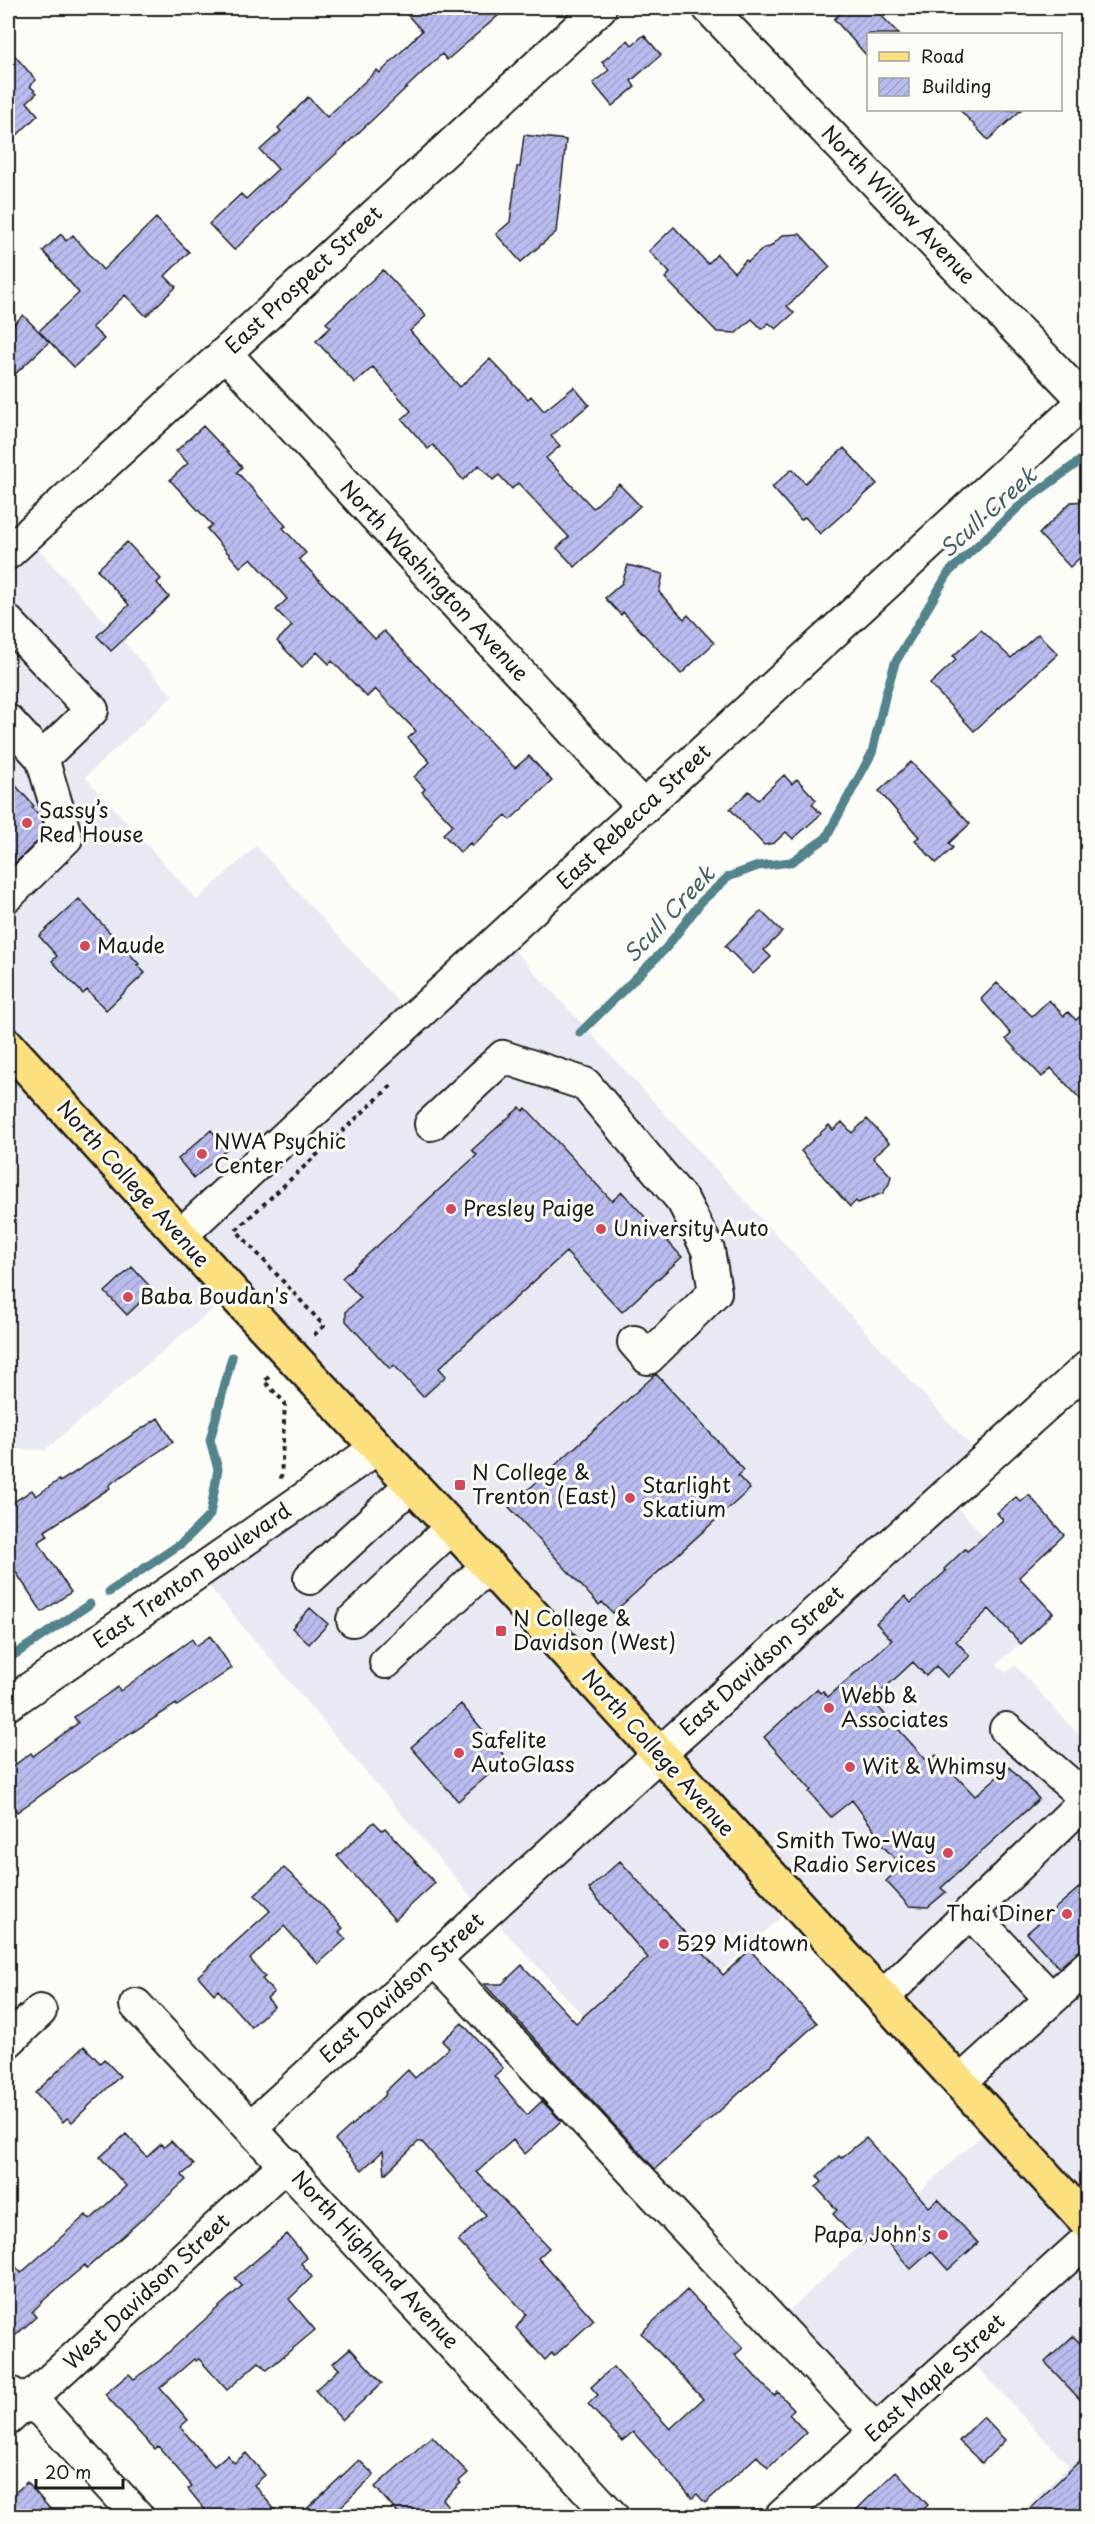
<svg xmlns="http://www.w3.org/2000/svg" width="1095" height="2524" font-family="'Playpen Sans',sans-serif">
<defs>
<pattern id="building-hatch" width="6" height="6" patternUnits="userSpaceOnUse" patternTransform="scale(1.5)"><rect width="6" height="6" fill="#b9bcee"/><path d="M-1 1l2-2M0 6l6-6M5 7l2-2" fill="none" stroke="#9ea1cc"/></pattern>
</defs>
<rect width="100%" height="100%" fill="#fdfcf7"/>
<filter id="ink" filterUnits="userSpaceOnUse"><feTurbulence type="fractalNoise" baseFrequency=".0167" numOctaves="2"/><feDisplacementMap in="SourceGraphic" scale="12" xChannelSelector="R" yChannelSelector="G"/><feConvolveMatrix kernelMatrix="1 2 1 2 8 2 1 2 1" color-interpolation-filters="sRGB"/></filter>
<g filter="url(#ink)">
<path fill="#e9e9f4" d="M26 536 173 696 85 777 197 900 256 846 414 1019 502 937 984 1460 946 1495 1054 1612 997 1664 1006 1673 1015 1665 1087 1744V2516L1030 2511 1026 2507 1069 2466 964 2352 876 2431 775 2323 995 2123 795 1904 624 2060 487 1912 485 1913 197 1572 377 1448 232 1293 45 1450 8 1449V553Z"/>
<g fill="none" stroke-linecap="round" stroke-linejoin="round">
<path stroke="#53838b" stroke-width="9" d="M580 1033 666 948 701 902 728 877 758 866 791 862 826 838 872 753 886 693 895 663 949 572 1024 502 1088 455
M109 1592 182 1543 210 1515 218 1469 210 1440 232 1357
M8 1659 90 1604"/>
</g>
<path fill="url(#building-hatch)" stroke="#1c1c1c" stroke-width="1.5" d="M401 8H507L447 60 442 54 234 250 209 224 241 194 246 199 278 169 260 150 281 131 278 128 308 97 327 117 377 70 380 73 422 31Z
M847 8H874L899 34H868V57L834 19Z
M644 35 661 55 631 81 635 87 612 106 593 83 609 70 602 62 628 40 632 45Z
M8 48 36 80 30 86 37 93 27 102 38 115 8 144Z
M960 110H1021L988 140Z
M524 135 566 140 556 232 521 262 496 234 510 222 517 167H520Z
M156 218 189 252 165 276 176 287 146 316 125 295 92 327 104 339 74 367 39 331 79 293 43 251 61 234 66 241 73 235 103 270Z
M674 227 708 264 717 254 734 272 746 260 748 262 764 248 770 247 783 235 800 234 830 267 787 306 794 313 776 329 769 323 762 329 752 319 736 333 717 332 665 278 670 273 649 251Z
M383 270 426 316 410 331 460 387 490 359 528 399 531 396 544 411 574 387 589 405 551 436 560 446 546 458 593 508 619 484 640 506 575 567 557 548 569 537 518 483 512 489 499 475 493 480 479 465 463 480 433 445 428 449 402 419 411 411 373 367 355 383 316 341 331 327 326 323Z
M23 315 49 342 8 381V330Z
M203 426 242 467 237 472 286 526 283 528 306 553 299 559 375 639 384 631 515 768 529 756 552 781 510 820 506 815 472 846 470 843 460 852 443 834 453 825 422 792 425 789 414 777 430 762 408 738 416 731 375 689 367 697 332 661 329 664 317 652 302 667 277 641 292 626 276 610 287 599 251 558 240 567 207 529 212 525 170 480 188 463 176 451Z
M844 448 877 484 820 534 805 517 801 520 772 487 792 469 805 483Z
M1088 501V550L1070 567 1039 534 1071 502Z
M127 542 161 579 157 583 169 597 111 651 97 636 129 605 97 570Z
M628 565 663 574 659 592 684 619 688 615 714 643 681 674 623 612 621 615 605 598 622 583Z
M981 630 1011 658 1038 634 1058 654 974 731 930 684 956 660 953 656Z
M911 762 970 824 949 843 953 848 936 863 915 840 919 837 879 791Z
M784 775 792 784 797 779 816 800 812 804 821 814 793 839 786 832 774 843 764 845 730 809 749 791 758 800Z
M8 777 34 806 32 808 41 817 46 833 8 870Z
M79 899 139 964 137 965 145 973 106 1010 87 990 83 994 52 961 57 956 39 936Z
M761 911 782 932 764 950 771 957 753 974 725 946Z
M997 983 1032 1016 1049 1000 1064 1016 1068 1012 1076 1020 1088 1009V1107L1051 1068 1042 1077 1006 1039 1011 1034 981 999Z
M520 1107 523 1111 526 1108 612 1201 622 1192 682 1257 622 1312 566 1252 439 1368 446 1376 423 1397 394 1365 390 1369 346 1321V1311L361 1298 342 1278 477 1155 472 1150Z
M867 1119 889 1143 873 1157 891 1176 889 1184 883 1193 858 1203 856 1201 850 1207 801 1151 829 1125 833 1130 842 1122 852 1133Z
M211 1130 227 1149 194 1178 178 1159Z
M132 1267 153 1290 127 1315 105 1292Z
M656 1374 744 1470 738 1476 750 1489 613 1613 602 1602 599 1605 509 1507Z
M158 1418 173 1442 113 1482 109 1486 110 1488 45 1531 48 1536 38 1542 71 1592 42 1612 8 1560V1506L32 1490 36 1496 59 1480 60 1482Z
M1029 1495 1064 1535 1019 1577 1053 1613 1021 1644 989 1609 956 1641 970 1656 947 1677 936 1666 926 1676 913 1662 872 1700 928 1762 936 1755 975 1796 1009 1767 1039 1799 941 1888 946 1892 928 1907 909 1906 886 1881 902 1866 875 1838 878 1835 852 1800 831 1817 809 1792 811 1790 764 1737 817 1689 820 1693 823 1691 828 1697 892 1640 876 1623 905 1596 911 1603 946 1571 944 1569 965 1549 967 1551 971 1548 1003 1520 997 1513 1016 1497 1021 1502Z
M310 1608 328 1624 309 1644 292 1628Z
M210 1636 232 1668 177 1706 176 1704 99 1754 17 1812 8 1799V1770L31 1753 33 1756 78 1723 74 1717 118 1687 120 1691 192 1639 196 1646Z
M461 1704 507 1759 458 1801 411 1747Z
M374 1822 382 1830 385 1828 435 1883 395 1920 337 1856Z
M620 1861 723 1975 750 1950 817 2023 655 2169 484 1984H502L522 1965 576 2023 648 1958 589 1889Z
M284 1868 308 1890 343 1928 339 1932 346 1939 318 1964 284 1926 250 1959 265 1977 262 1979 274 1992 267 1998 274 2006 251 2027 218 1990 214 1994 198 1976 270 1911 255 1895Z
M1088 1880V1948L1076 1953 1059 1968 1027 1933Z
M462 2023 503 2068 494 2076 527 2115 542 2101 561 2121 525 2154 513 2140 477 2172 549 2248 538 2258 594 2320 554 2356 552 2353 545 2360 516 2328 526 2314 458 2241 486 2215 422 2142H418L385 2174 383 2151 362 2170 335 2140 386 2094 385 2092 408 2070 415 2078 449 2048 442 2041Z
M84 2046 100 2063 104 2059 120 2076 72 2122 67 2118 63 2122 35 2093Z
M126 2134 147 2157 161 2144 164 2147 171 2141 194 2165 182 2175 186 2180 87 2268 85 2265 45 2299 32 2312 36 2317 8 2342V2257L21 2273 86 2215 90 2220 126 2186 100 2157Z
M866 2138 929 2207 938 2199 978 2243 948 2270 931 2251 911 2269 878 2232 861 2245 833 2214 837 2210 816 2187 822 2182 817 2176 839 2156 841 2158Z
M287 2234 307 2258 301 2263 312 2277 289 2299 315 2330 267 2370 259 2362 227 2390 199 2359 196 2361 194 2359 160 2388 188 2420 180 2427 214 2466 227 2455 234 2463 246 2453 265 2475 254 2485 281 2517H211L188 2489 192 2486 158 2446 155 2449 143 2437 105 2394 129 2374 134 2379 159 2361 242 2286 235 2278Z
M687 2290 743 2348 735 2355 774 2396 778 2392 794 2409 789 2414 806 2433 768 2468 757 2456 705 2503 697 2494 692 2498 633 2432 622 2441 588 2404 598 2395 591 2387 613 2367 670 2429 703 2399 641 2333Z
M1073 2336 1088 2351V2408L1045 2362Z
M350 2348 382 2383 342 2420 315 2390 339 2369 333 2363Z
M983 2417 1005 2440 982 2463 959 2441Z
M432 2436 468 2473 459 2481 461 2483 443 2499 448 2505 435 2517H401L375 2487Z
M1088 2453V2517H1021Z
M359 2460 374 2475 330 2517H298Z
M896 2471 928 2505 916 2517H849Z
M27 2482 57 2517H8V2499Z"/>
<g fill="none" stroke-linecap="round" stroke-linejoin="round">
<defs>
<path id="minor" d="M709 8 1088 404
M225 353 644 808
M8 553 600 8
M8 622 92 710 42 758 8 721
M8 895 66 838 42 758
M431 1124 503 1057 585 1084 683 1201 708 1250 715 1292 648 1358 634 1342
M181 1235 368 1060 1088 398
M310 1578 411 1485
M353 1620 451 1528
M386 1662 488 1566
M8 1704 377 1448
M1006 1729 1088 1800
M970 1912 1051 1999
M434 1959 876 2431
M882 1998 1087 1799
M136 2005 612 2516
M8 2041 40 2011
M959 2083 1088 1966
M251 2127 659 1754 1088 1367
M10 2393 42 2411 137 2516
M8 2419 286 2164
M782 2516 1088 2239"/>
<path id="major" d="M8 1046 242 1303 488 1566 1088 2223"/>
</defs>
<use href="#minor" stroke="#1c1c1c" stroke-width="36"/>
<use href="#major" stroke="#1c1c1c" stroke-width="38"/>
<path stroke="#1c1c1c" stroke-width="4" stroke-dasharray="4.5 4.5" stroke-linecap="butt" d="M314 1335 324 1326 236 1230 392 1085
M269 1377 264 1381 285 1403 281 1479"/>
<use href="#minor" stroke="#fdfcf7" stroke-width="32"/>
<use href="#major" stroke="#fce080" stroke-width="33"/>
</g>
</g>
<g fill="#d1495b" stroke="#fdfcf7" stroke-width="2">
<circle cx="27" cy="823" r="6"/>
<circle cx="85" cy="946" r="6"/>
<circle cx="202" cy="1154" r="6"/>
<circle cx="451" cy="1209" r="6"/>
<circle cx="601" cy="1229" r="6"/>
<circle cx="128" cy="1297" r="6"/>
<rect x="454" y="1479" width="12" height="12" rx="3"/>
<circle cx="630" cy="1498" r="6"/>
<rect x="495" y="1625" width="12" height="12" rx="3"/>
<circle cx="829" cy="1708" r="6"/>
<circle cx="459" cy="1753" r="6"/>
<circle cx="850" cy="1767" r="6"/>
<circle cx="948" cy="1853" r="6"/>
<circle cx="1067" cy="1914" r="6"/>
<circle cx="664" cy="1944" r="6"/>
<circle cx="943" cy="2235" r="6"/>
</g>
<g text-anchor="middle" stroke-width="6" stroke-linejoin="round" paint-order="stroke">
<g font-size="21" fill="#1c1c1c" stroke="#fdfcf7">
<text transform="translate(898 205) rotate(46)" y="7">North Willow Avenue</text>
<text transform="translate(304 280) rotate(-43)" y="7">East Prospect Street</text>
<text transform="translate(434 581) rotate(47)" y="7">North Washington Avenue</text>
<text transform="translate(634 817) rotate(-43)" y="7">East Rebecca Street</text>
<text transform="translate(133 1184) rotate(48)" y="7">North College Avenue</text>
<text transform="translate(192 1576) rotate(-35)" y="7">East Trenton Boulevard</text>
<text transform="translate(762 1661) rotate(-42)" y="7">East Davidson Street</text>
<text transform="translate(658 1753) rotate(48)" y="7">North College Avenue</text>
<text transform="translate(402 1988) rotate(-42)" y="7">East Davidson Street</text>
<text transform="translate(375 2260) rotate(47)" y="7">North Highland Avenue</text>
<text transform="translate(147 2292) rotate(-43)" y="7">West Davidson Street</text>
<text transform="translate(935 2378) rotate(-42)" y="7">East Maple Street</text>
</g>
<g font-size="21" fill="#1c1c1c" stroke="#fdfcf7" text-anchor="start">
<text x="39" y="818">Sassy’s<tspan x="39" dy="24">Red House</tspan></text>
<text x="97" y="953">Maude</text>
<text x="214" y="1149">NWA Psychic<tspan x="214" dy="24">Center</tspan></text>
<text x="463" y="1216">Presley Paige</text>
<text x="613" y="1236">University Auto</text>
<text x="140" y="1304">Baba Boudan's</text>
<text x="472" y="1480">N College &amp;<tspan x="472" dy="24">Trenton (East)</tspan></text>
<text x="642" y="1493">Starlight<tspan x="642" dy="24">Skatium</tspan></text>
<text x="513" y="1626">N College &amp;<tspan x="513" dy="24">Davidson (West)</tspan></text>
<text x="841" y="1703">Webb &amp;<tspan x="841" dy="24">Associates</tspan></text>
<text x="471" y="1748">Safelite<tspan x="471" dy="24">AutoGlass</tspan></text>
<text x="862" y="1774">Wit &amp; Whimsy</text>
<text x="936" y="1848" text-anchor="end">Smith Two-Way<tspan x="936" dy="24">Radio Services</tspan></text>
<text x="1055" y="1921" text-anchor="end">Thai Diner</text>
<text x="676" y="1951">529 Midtown</text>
<text x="931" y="2242" text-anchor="end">Papa John's</text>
</g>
<g font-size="22" font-style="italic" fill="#416066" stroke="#fdfcf7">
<text transform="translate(988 512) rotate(-42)" y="8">Scull Creek</text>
<text transform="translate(669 914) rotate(-47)" y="8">Scull Creek</text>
</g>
</g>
<rect width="1095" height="2524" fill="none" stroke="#fdfcf7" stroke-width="30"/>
<rect x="15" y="15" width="1065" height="2494" fill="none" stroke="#1c1c1c" stroke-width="2" filter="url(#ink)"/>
<rect x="867" y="33" width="195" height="78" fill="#fdfcf7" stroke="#a3a29f" stroke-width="1.5"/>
<rect x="879" y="52" width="30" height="9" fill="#fce080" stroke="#a3a29f" stroke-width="1.5"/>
<text x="921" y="63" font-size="18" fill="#1c1c1c">Road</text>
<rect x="879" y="78" width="30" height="18" fill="url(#building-hatch)" stroke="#a3a29f" stroke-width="1.5"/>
<text x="921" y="93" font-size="18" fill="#1c1c1c">Building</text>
<path d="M36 2479v9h87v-9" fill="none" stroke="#1c1c1c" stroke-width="3"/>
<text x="45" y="2479" font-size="18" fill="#1c1c1c" stroke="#fdfcf7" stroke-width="4.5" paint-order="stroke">20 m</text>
</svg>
